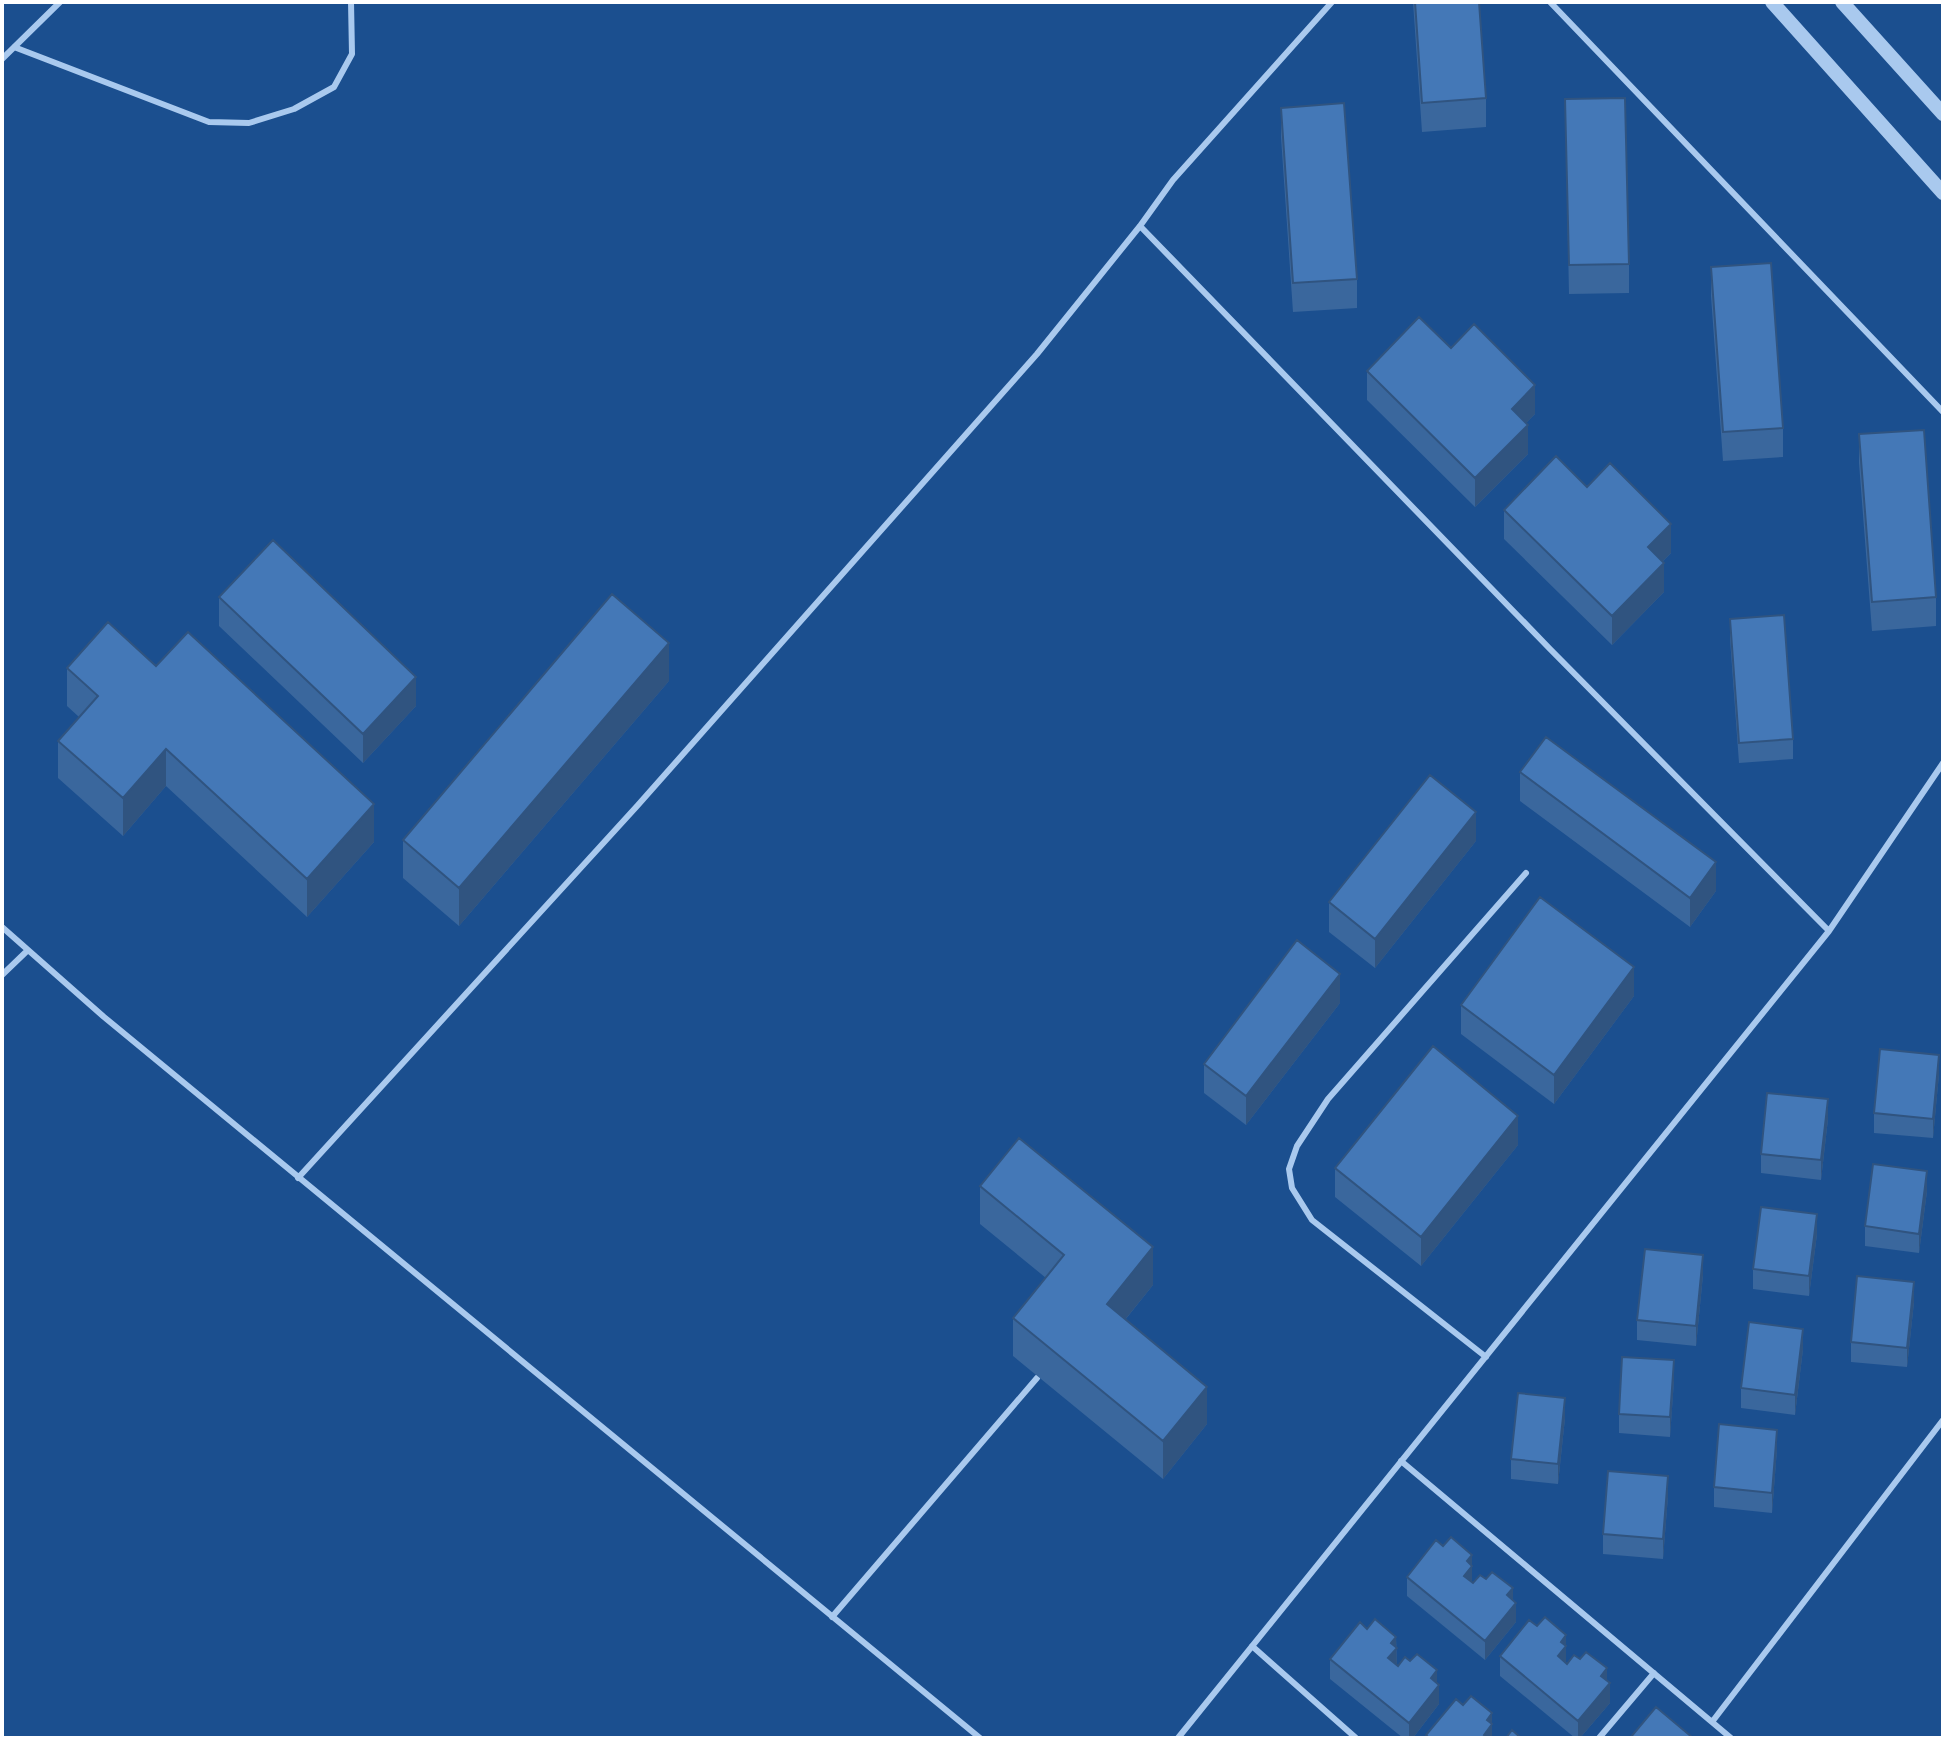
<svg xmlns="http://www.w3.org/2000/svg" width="1945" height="1740" font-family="Poppins,sans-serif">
<rect width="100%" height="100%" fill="#1b4f8f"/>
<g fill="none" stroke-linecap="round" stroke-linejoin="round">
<path stroke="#a9c9ee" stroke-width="6" d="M1550 2 1943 412
M14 47 209 122 249 123 294 109 334 87 352 54 351 2
M2 59 60 2
M1140 226 1550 649 1829 931
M2 927 104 1017 980 1738
M2 975 28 950
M298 1178 638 805 1037 354 1140 226 1173 180 1332 2
M1486 1357 1312 1220 1292 1188 1289 1169 1297 1146 1328 1099 1526 873
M1401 1461 1731 1738
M832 1617 1037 1378
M1252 1646 1356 1738
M1712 1722 1943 1420
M1178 1738 1829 931 1943 763
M1599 1738 1654 1673"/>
<path stroke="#a9c9ee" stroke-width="14" d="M1772 2 1943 193
M1842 2 1943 114"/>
</g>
<path fill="#3a679d" d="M1413 2H1479L1486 98V127L1422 132Z
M1565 99 1629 264V293L1569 294Z
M1281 108 1357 279V308L1293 312 1281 137Z
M1711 267 1783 428V457L1723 461 1711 296Z
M1451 348 1535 414 1526 423 1528 454 1475 507 1367 400V371Z
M1859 434 1936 597V626L1872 631 1859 463Z
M1587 487 1671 553 1662 562 1664 592 1612 645 1504 539V510Z
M219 597 416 706 363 763 219 626Z
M1730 619 1793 739V759L1739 763 1730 639Z
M156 666 374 842 307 917 166 786 123 836 58 778V741L79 717 67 706V668Z
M669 681 459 926 403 878V840Z
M1520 772 1716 891 1690 927 1520 801Z
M1476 841 1375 968 1329 932V902Z
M1634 996 1554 1104 1461 1034V1005Z
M1340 1003 1246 1125 1204 1093V1064Z
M1939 1074 1933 1138 1874 1133V1113Z
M1828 1119 1821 1180 1761 1173V1154Z
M1518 1145 1421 1266 1335 1197V1168Z
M980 1186 1153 1285 1125 1320 1207 1424 1163 1479 1013 1356V1318L1046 1278 980 1224Z
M1927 1191 1919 1253 1865 1246V1226Z
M1817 1234 1809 1296 1753 1289V1269Z
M1703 1275 1696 1346 1637 1340V1320Z
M1914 1302 1907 1367 1851 1362V1342Z
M1803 1349 1795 1415 1741 1408V1388Z
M1674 1380 1670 1437 1619 1433V1414Z
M1565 1418 1558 1484 1511 1479V1459Z
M1777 1449 1772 1513 1714 1507V1487Z
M1668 1496 1663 1559 1603 1554V1534Z
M1443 1546 1472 1555V1582L1513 1600 1516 1622 1485 1660 1407 1596V1577Z
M1537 1626 1566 1635V1663L1607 1681 1610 1703 1580 1738H1575L1500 1676V1656Z
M1367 1629 1396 1637 1397 1665 1437 1682 1439 1704 1413 1738H1403L1330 1679V1659Z"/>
<path fill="#305480" d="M1535 385V414L1512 438V409Z
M1528 425V454L1475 507V478Z
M1671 524V553L1648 576V547Z
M1664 563V592L1612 645V616Z
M669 643V681L459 926V888Z
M416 677V706L363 763V734Z
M166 749V786L123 836V798Z
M374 804V842L307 917V879Z
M1476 812V841L1375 968V939Z
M1716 862V891L1690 927V898Z
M1634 967V996L1554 1104V1075Z
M1340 974V1003L1246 1125V1096Z
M1939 1055V1074L1933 1138V1119Z
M1828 1099V1119L1821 1180V1160Z
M1518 1116V1145L1421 1266V1237Z
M1927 1171V1191L1919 1253V1234Z
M1817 1214V1234L1809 1296V1276Z
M1153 1247V1285L1107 1342V1304Z
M1703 1255V1275L1696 1346V1326Z
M1914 1282V1302L1907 1367V1348Z
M1803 1329V1349L1795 1415V1395Z
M1674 1360V1380L1670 1437V1417Z
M1207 1387V1424L1163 1479V1441Z
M1565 1398V1418L1558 1484V1464Z
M1777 1430V1449L1772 1513V1493Z
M1668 1476V1496L1663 1559V1539Z
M1472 1555V1585L1464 1576 1467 1561Z
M1513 1588V1606L1516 1603V1622L1485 1660V1641L1507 1595Z
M1566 1635V1666L1558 1656 1561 1642Z
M1396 1637 1397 1667 1388 1658 1391 1643Z
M1607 1668V1686L1610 1683V1703L1580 1738H1578V1721L1601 1676Z
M1437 1670V1688L1439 1685V1704L1413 1738H1409V1723L1431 1678Z
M1492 1713V1738H1484L1487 1720Z"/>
<path fill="#4478b7" stroke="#305480" stroke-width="2" d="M1415 2H1479L1486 98 1422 103Z
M1625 98 1629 264 1569 265 1565 99Z
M1344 103 1357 279 1293 283 1281 108Z
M1771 263 1783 428 1723 432 1711 267Z
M1419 317 1451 348 1474 324 1535 385 1512 409 1528 425 1475 478 1367 371Z
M1924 430 1936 597 1872 602 1859 434Z
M1556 456 1587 487 1610 463 1671 524 1648 547 1664 563 1612 616 1504 510Z
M273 540 416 677 363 734 219 597Z
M612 594 669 643 459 888 403 840Z
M1784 615 1793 739 1739 743 1730 619Z
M108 622 156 666 188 632 374 804 307 879 166 749 123 798 58 741 98 696 67 668Z
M1546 737 1716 862 1690 898 1520 772Z
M1430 775 1476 812 1375 939 1329 902Z
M1540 897 1634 967 1554 1075 1461 1005Z
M1297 940 1340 974 1246 1096 1204 1064Z
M1433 1046 1518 1116 1421 1237 1335 1168Z
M1880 1049 1939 1055 1933 1119 1874 1113Z
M1767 1093 1828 1099 1821 1160 1761 1154Z
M1019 1138 1153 1247 1107 1304 1207 1387 1163 1441 1013 1318 1064 1255 980 1186Z
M1873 1164 1927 1171 1919 1234 1865 1226Z
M1761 1207 1817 1214 1809 1276 1753 1269Z
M1645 1249 1703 1255 1696 1326 1637 1320Z
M1857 1276 1914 1282 1907 1348 1851 1342Z
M1749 1322 1803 1329 1795 1395 1741 1388Z
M1622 1357 1674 1360 1670 1417 1619 1414Z
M1518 1393 1565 1398 1558 1464 1511 1459Z
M1719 1424 1777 1430 1772 1493 1714 1487Z
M1608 1471 1668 1476 1663 1539 1603 1534Z
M1451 1537 1472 1555 1467 1561 1472 1566 1464 1576 1473 1583 1480 1575 1486 1579 1492 1572 1513 1588 1507 1595 1516 1603 1485 1641 1407 1577 1436 1540 1443 1546Z
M1545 1617 1566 1635 1561 1642 1566 1646 1558 1656 1567 1664 1574 1655 1580 1659 1586 1652 1607 1668 1601 1676 1610 1683 1578 1721 1500 1656 1529 1620 1537 1626Z
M1375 1619 1396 1637 1391 1643 1397 1648 1388 1658 1398 1666 1405 1657 1410 1661 1417 1654 1437 1670 1431 1678 1439 1685 1409 1723 1330 1659 1360 1622 1367 1629Z
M1471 1696 1492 1713 1487 1720 1492 1724 1484 1735 1488 1738H1429L1426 1735 1456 1699 1463 1705Z
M1656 1707 1693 1738H1630Z
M1512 1730 1521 1738H1506Z"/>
<rect width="1945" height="1740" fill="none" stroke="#ffffff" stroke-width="8"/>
</svg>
